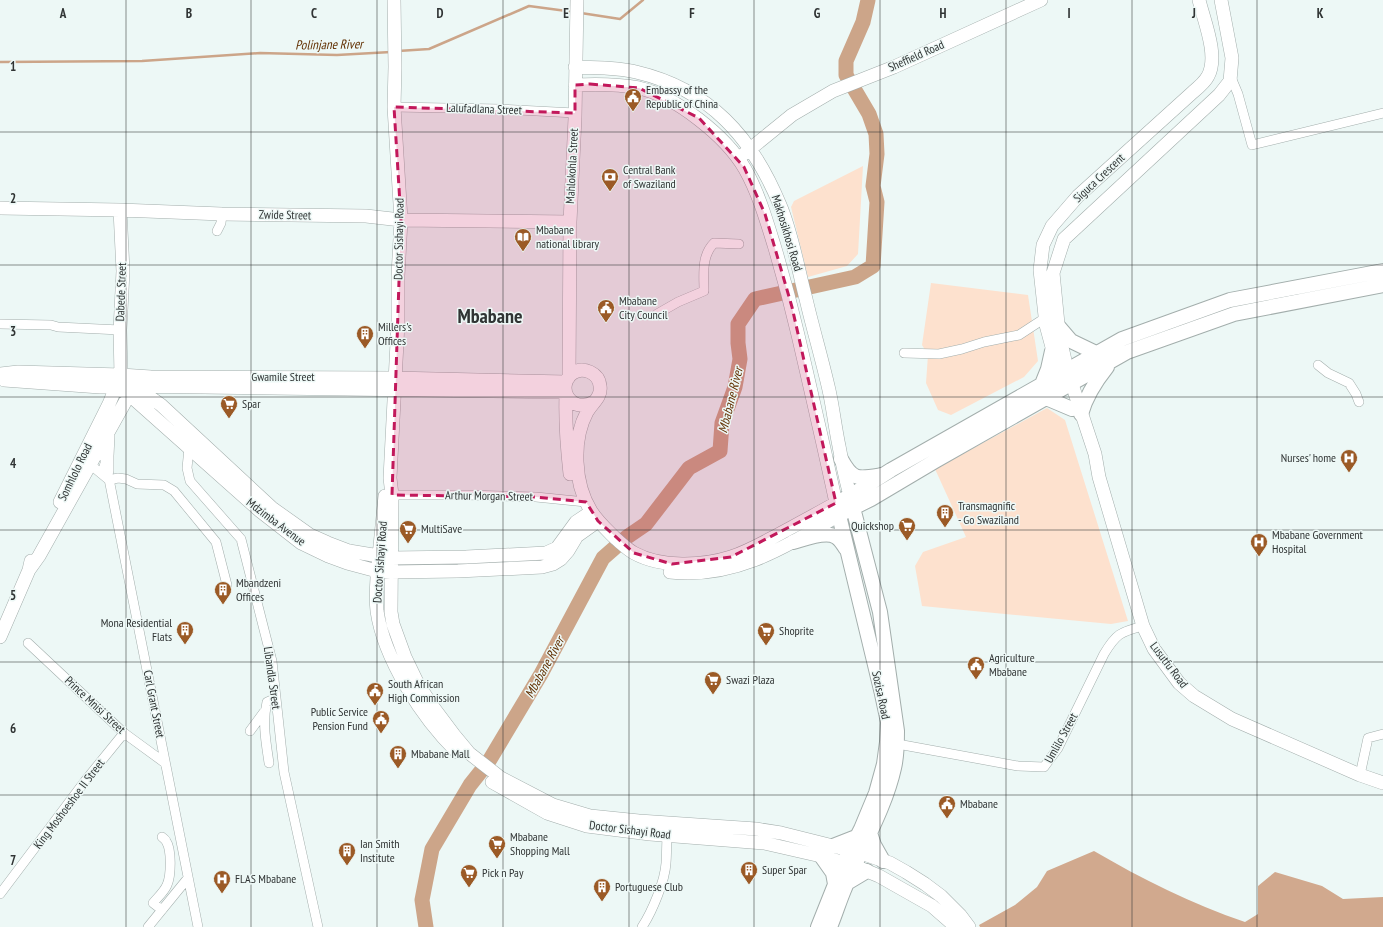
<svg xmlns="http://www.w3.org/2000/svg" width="1383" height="927" font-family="'PT Sans Narrow',sans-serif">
<rect width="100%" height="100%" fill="#edf8f6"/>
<path fill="#fde1ce" d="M863 166 858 254 847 266 808 277 791 207 794 201Z
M931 283 1028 295 1038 361 1024 377 951 415 938 410 926 383 928 355 922 345Z
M1047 408 1065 420 1128 621 1111 624 922 606 915 566 923 552 966 537 935 469Z"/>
<path fill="#d1a98e" d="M1094 851C1142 879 1192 904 1245 922L1258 914V886L1275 872 1322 886 1343 899 1383 897V927H980L979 925 1015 905 1037 887 1047 871Z"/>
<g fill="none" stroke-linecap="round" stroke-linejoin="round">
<path stroke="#cca589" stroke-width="2.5" d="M581 13 620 19 643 0
M398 51 429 49 529 6 574 12
M0 62 142 61 260 53 337 55 391 52"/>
<path stroke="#cca589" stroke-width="15" d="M426 927 422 900 432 849 470 785 489 761 541 674 603 558 627 537 646 524 689 468 720 451 722 423 735 387 740 359 738 343V324L755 299 855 277 873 266 877 202 873 186 877 154 876 134 869 114 846 75V61L863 22 868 0"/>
<defs>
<path id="street" d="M1230 75 1238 94 1252 145 1383 113
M394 107 500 109 575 113
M217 231 221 223 222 214
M657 314 678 302 704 291C704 275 701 256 714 243L739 244
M0 324 51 325 58 327 120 330
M904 353 939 354 962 349 984 342 1019 335 1045 318
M1318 365 1328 373 1349 383 1356 394 1359 402
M189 448 187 468 190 481 241 539 272 661 284 772 318 927
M86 461 109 480
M104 466 108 474 198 927
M109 480 118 478 126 479 137 484 164 485 174 491 216 542 227 585
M392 495H468L536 497 586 502
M28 643 124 733 165 763
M250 731 264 712
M892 743 1018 766 1044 767 1058 748 1104 654C1116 634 1120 632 1143 626
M269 763C266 742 262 723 267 702L276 698
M1360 775 1368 738 1383 734
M0 894 85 781 124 733
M162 910 153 903C157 898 164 892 167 885 171 876 172 850 166 841 165 839 163 838 162 837
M148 927 188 878
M642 927C652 912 665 881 666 863 667 852 666 841 668 829"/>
<path id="secondary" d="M394 0 395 67 394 107 401 220 398 276V323L390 478 392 495 391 612 393 624 405 657 418 684 433 707 454 735 469 753 501 778 553 805 590 816 639 821 756 829 781 833 861 853 890 863 906 872 925 884 941 896 960 915 969 927
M1221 0 1232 58 1230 81 1219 95 1064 239 1053 273 1059 334 1067 369 1095 454 1099 477 1143 626 1154 649 1179 683 1194 696 1232 719 1360 775 1383 783
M575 67C595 68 616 67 636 72 709 89 752 137 780 205 792 233 798 269 806 299 813 329 822 359 829 390 833 408 835 427 839 446 842 463 846 480 850 496
M575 85C596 84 618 84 639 88 675 96 726 136 745 169 758 192 766 219 774 245 783 275 791 305 798 335 811 391 824 447 836 503 815 515 794 526 772 538 759 545 746 552 731 557 703 566 661 568 634 553 627 549 621 543 615 538 607 530 597 521 591 511 574 484 572 440 587 412 592 403 602 397 600 386 599 373 583 366 573 373 555 386 570 415 594 402
M744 154 792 115 833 91 894 67 1041 0
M0 208 120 210 222 214 366 216 401 220 570 222
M0 374 18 372 121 375 151 377 394 378 566 382
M569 377 570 222 575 118 577 0
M4 380 100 387 122 386
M1062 384 1046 325 1040 270 1043 245 1052 226 1078 196 1193 92C1199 87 1205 82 1208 76 1219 56 1204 21 1199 0
M133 385 161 405 272 508 310 535 328 543 349 551 391 558 466 557 546 553 557 548 576 522 591 512
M116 386 134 399 260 511 301 543 328 556 347 563 377 571 391 572 458 571 542 567 553 564 561 559 568 551 577 536 598 521
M566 395C565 422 567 447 570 474
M107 471V456L108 436
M385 496C383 516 381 536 379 556 377 574 375 593 377 611 384 659 422 718 457 752
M60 502 109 404 121 375 120 330 123 271 120 210
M29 570 39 556 134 386 565 392
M670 572C736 579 785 547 839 515
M0 637 29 570 31 561
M492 782 547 813 587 826 650 834 764 843 821 856 855 866 879 876 932 906 956 927"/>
<path id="primary" d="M1059 327 1071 341 1096 353
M1042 384 1048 369 1052 351
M1046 398 1072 409
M1081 414C1086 396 1095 382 1107 367
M841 459C853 481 858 479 882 475
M839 515 871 499 935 461 1127 352 1234 314 1383 285
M793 542C804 539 826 530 836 537 840 539 843 544 846 549
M870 833 874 845 883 861
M833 846 856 837
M821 856 833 873 835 884
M847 883 867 871
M818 927 844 862 861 829 876 793 884 764 887 742 888 722 882 694 836 503 850 496 891 470 1122 339 1230 300 1383 271
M830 927C835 915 839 902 844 890 860 850 885 809 894 768 897 756 897 743 897 731L880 612 851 500"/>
</defs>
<use href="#street" stroke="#a3aeac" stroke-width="10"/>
<use href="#secondary" stroke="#a3aeac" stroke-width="14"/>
<use href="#primary" stroke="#a3aeac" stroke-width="16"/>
<use href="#street" stroke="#fff" stroke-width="9"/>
<use href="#secondary" stroke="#fff" stroke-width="13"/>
<use href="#primary" stroke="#fff" stroke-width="14"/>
</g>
<path fill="#c2185b" fill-opacity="0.2" stroke="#c2185b" stroke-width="3" stroke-dasharray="8 5" stroke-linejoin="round" d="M590 84 639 88 699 118 744 167 765 214 792 307 836 503 731 557 672 564 634 553 598 521 586 502 536 497 392 495 401 220 394 107 575 113V85Z"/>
<path fill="none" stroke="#303434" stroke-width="1" stroke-opacity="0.55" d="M126 0V927M251 0V927M377 0V927M503 0V927M629 0V927M754 0V927M880 0V927M1006 0V927M1132 0V927M1257 0V927M0 132H1383M0 265H1383M0 397H1383M0 530H1383M0 662H1383M0 795H1383"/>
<defs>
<symbol id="civic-pin" viewBox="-11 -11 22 30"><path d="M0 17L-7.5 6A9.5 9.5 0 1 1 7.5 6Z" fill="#9b5a26" stroke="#edf8f6"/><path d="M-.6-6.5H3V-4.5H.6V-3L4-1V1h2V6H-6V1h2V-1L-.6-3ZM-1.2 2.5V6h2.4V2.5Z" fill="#fff"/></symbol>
<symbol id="bank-pin" viewBox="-11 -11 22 30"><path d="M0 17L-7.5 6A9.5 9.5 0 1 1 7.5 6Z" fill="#9b5a26" stroke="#edf8f6"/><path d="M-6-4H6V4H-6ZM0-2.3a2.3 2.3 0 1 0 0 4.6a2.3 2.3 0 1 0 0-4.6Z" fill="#fff"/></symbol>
<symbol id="library-pin" viewBox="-11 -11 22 30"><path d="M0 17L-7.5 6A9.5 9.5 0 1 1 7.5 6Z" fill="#9b5a26" stroke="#edf8f6"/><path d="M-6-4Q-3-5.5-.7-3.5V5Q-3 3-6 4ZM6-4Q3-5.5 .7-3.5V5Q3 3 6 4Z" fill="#fff"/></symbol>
<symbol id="building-pin" viewBox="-11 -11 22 30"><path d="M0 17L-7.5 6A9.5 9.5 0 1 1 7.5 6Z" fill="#9b5a26" stroke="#edf8f6"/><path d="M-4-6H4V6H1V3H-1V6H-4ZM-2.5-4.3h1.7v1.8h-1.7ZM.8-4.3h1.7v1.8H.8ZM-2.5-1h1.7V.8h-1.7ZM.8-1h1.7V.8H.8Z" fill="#fff"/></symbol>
<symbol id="supermarket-pin" viewBox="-11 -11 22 30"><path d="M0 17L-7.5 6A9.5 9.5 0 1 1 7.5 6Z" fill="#9b5a26" stroke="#edf8f6"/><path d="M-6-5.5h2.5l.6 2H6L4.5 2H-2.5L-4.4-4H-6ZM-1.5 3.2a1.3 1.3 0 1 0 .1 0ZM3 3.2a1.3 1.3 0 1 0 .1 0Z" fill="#fff"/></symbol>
<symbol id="hospital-pin" viewBox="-11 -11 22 30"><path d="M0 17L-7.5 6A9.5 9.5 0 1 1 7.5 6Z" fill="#9b5a26" stroke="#edf8f6"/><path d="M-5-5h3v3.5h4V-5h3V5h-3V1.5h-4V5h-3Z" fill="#fff"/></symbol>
</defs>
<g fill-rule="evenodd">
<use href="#civic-pin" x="623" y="87" width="20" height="27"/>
<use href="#bank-pin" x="600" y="167" width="20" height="27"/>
<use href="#library-pin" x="513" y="227" width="20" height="27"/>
<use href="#civic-pin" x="596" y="298" width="20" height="27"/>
<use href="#building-pin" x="355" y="324" width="20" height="27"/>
<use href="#supermarket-pin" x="219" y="394" width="20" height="27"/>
<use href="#hospital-pin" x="1339" y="448" width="20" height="27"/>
<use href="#building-pin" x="935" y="503" width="20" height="27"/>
<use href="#supermarket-pin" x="897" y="516" width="20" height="27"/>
<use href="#supermarket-pin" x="398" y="519" width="20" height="27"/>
<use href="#hospital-pin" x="1249" y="532" width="20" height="27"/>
<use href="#building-pin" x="213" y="580" width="20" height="27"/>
<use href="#building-pin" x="175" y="620" width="20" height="27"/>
<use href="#supermarket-pin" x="756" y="621" width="20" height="27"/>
<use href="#civic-pin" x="966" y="655" width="20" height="27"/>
<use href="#supermarket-pin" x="703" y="670" width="20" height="27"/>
<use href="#civic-pin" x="365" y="681" width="20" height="27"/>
<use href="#civic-pin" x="371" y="709" width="20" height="27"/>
<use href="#building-pin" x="388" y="744" width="20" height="27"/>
<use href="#civic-pin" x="937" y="794" width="20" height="27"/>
<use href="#supermarket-pin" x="487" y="834" width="20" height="27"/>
<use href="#building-pin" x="337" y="841" width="20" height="27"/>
<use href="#building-pin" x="739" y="860" width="20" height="27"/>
<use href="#supermarket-pin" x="459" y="863" width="20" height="27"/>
<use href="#hospital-pin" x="212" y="869" width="20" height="27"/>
<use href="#building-pin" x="592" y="877" width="20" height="27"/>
</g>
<g text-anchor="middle" stroke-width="3" stroke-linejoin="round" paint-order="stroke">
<g font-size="12" fill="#303434" stroke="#edf8f6">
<text transform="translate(916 56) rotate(-24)" y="4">Sheffield Road</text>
<text transform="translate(484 109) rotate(2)" y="4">Lalufadlana Street</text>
<text transform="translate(572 166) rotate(-87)" y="4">Mahlokohla Street</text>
<text transform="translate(1099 178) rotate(-43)" y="4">Siguca Crescent</text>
<text transform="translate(285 215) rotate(1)" y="4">Zwide Street</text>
<text transform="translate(787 233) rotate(73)" y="4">Makhosikhosi Road</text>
<text transform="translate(399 239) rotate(-89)" y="4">Doctor Sishayi Road</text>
<text transform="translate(121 292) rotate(-88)" y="4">Dabede Street</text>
<text x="283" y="381">Gwamile Street</text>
<text transform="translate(75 472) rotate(-64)" y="4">Somhlolo Road</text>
<text transform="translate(489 496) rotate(1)" y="4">Arthur Morgan Street</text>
<text transform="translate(276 522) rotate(37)" y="4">Mdzimba Avenue</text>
<text transform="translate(380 562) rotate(-86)" y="4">Doctor Sishayi Road</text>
<text transform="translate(1169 665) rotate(53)" y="4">Lusutfu Road</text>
<text transform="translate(272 678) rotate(82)" y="4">Libandla Street</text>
<text transform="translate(881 695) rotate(78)" y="4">Sozisa Road</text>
<text transform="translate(154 704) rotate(79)" y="4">Carl Grant Street</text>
<text transform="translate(95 705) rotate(43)" y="4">Prince Mnisi Street</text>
<text transform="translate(1061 738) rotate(-61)" y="4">Umlilo Street</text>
<text transform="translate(69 804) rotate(-53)" y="4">King Moshoeshoe II Street</text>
<text transform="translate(630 830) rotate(7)" y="4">Doctor Sishayi Road</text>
</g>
<g font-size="12" fill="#303434" stroke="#edf8f6" text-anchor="start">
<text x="646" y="94">Embassy of the<tspan x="646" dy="14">Republic of China</tspan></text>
<text x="623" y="174">Central Bank<tspan x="623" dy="14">of Swaziland</tspan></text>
<text x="536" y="234">Mbabane<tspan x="536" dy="14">national library</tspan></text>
<text x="619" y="305">Mbabane<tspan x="619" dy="14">City Council</tspan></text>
<text x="378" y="331">Millers's<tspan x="378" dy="14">Offices</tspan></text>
<text x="242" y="408">Spar</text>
<text x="1336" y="462" text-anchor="end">Nurses' home</text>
<text x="958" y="510">Transmagnific<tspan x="958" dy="14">- Go Swaziland</tspan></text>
<text x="894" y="530" text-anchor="end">Quickshop</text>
<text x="421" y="533">MultiSave</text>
<text x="1272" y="539">Mbabane Government<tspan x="1272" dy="14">Hospital</tspan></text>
<text x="236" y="587">Mbandzeni<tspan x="236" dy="14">Offices</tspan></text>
<text x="172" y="627" text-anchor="end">Mona Residential<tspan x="172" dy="14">Flats</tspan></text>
<text x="779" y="635">Shoprite</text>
<text x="989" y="662">Agriculture<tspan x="989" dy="14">Mbabane</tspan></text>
<text x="726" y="684">Swazi Plaza</text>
<text x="388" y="688">South African<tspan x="388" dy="14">High Commission</tspan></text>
<text x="368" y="716" text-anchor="end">Public Service<tspan x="368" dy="14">Pension Fund</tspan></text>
<text x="411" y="758">Mbabane Mall</text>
<text x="960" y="808">Mbabane</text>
<text x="510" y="841">Mbabane<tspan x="510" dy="14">Shopping Mall</tspan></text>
<text x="360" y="848">Ian Smith<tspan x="360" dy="14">Institute</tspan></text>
<text x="762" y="874">Super Spar</text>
<text x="482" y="877">Pick n Pay</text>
<text x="235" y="883">FLAS Mbabane</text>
<text x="615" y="891">Portuguese Club</text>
</g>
<g font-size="13" font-style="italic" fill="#612f00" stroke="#edf8f6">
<text transform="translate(329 44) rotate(-1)" y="5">Polinjane River</text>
<text transform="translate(730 400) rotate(-76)" y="5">Mbabane River</text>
<text transform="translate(544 667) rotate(-61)" y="5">Mbabane River</text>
</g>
<g font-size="20" font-weight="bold" fill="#303434" stroke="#edf8f6">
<text x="490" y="323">Mbabane</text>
</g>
</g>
<g font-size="13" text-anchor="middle" font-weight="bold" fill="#303434" stroke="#edf8f6" stroke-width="3" stroke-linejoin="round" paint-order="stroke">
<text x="63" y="18">A</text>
<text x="189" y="18">B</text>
<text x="314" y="18">C</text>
<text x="440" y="18">D</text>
<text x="566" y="18">E</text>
<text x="692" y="18">F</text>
<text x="817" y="18">G</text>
<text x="943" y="18">H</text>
<text x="1069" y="18">I</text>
<text x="1194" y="18">J</text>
<text x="1320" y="18">K</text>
<text x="13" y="71">1</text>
<text x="13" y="203">2</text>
<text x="13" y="336">3</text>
<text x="13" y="468">4</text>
<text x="13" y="600">5</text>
<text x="13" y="733">6</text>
<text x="13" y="865">7</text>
</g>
</svg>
